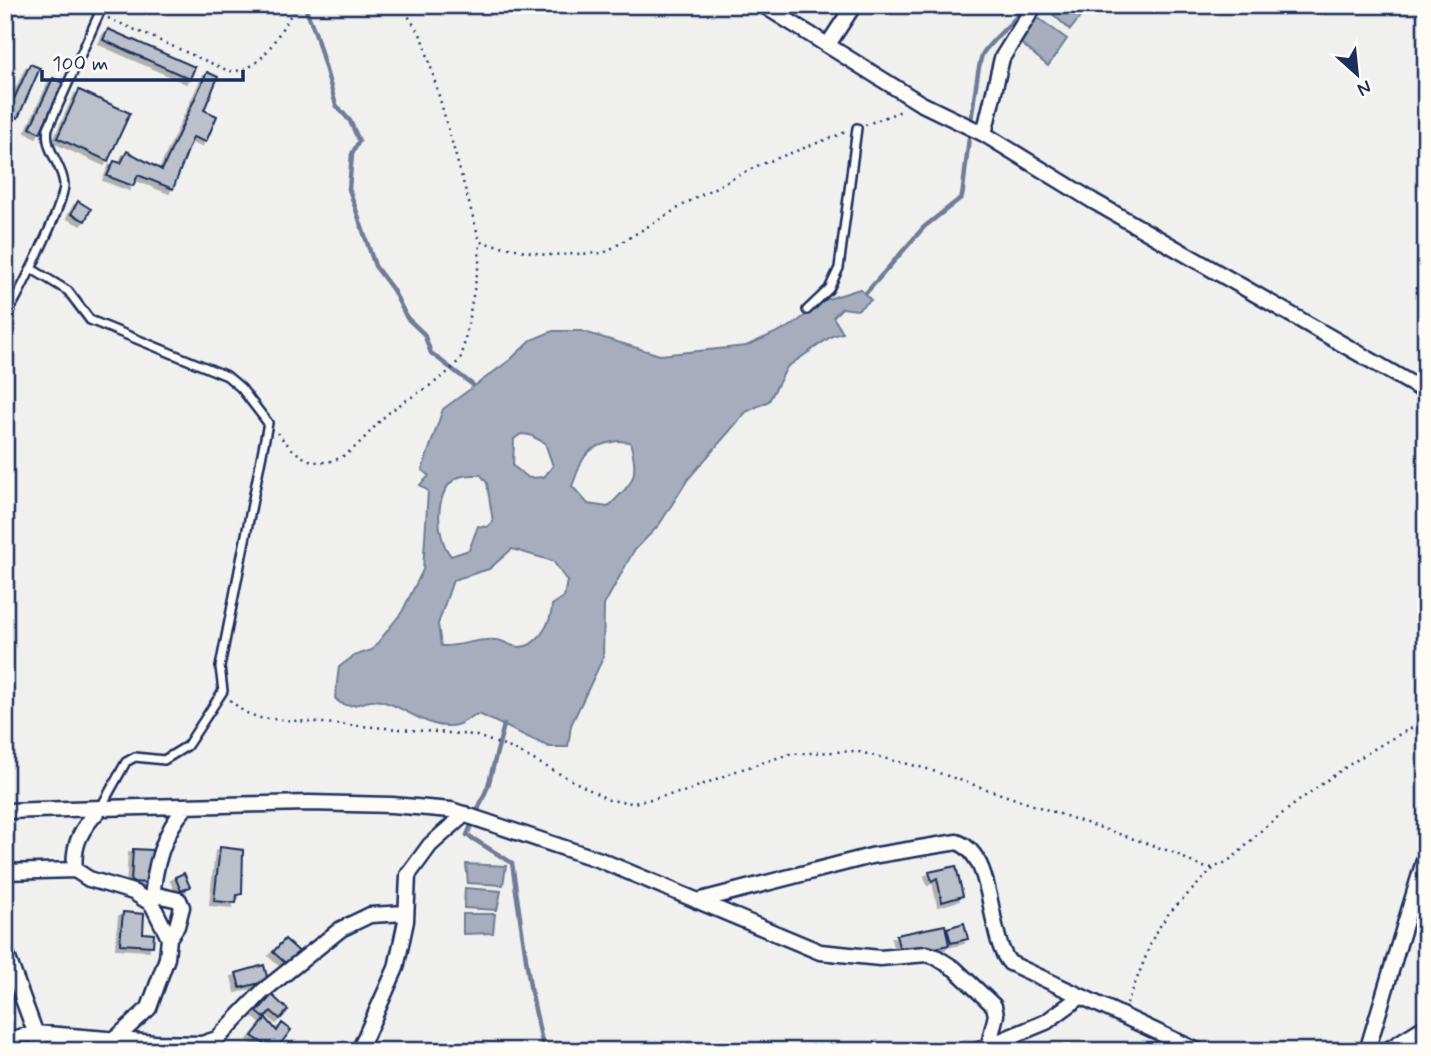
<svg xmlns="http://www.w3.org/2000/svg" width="1431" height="1056" font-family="Mynerve,sans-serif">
<defs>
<filter id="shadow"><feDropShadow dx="-4" dy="4" stdDeviation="0" flood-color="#0004"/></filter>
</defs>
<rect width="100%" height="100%" fill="#f0f0ee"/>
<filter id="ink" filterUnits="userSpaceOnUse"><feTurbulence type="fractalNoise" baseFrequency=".0143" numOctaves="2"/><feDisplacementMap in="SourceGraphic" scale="14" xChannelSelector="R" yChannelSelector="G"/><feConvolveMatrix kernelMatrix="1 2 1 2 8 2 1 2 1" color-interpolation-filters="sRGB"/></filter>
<g filter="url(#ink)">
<path fill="#a7adbd" stroke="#6f7b97" stroke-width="2" fill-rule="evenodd" d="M1043 5H1090L1070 30Z
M1034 15 1067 39 1048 66 1017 40Z
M860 289 871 300 857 310 842 308 833 317 843 333 832 336 787 367 769 401 746 412 688 479 659 525 633 552 604 605 603 658 571 725 568 747H549L479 714C471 716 466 721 459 724 433 734 405 706 381 701 365 697 349 715 335 698L339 667 354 656 372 650 402 612 423 570 428 491 420 485 429 476 422 470 443 409 510 360 531 340 553 331H581L660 355 746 346 793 325 825 300ZM521 434 530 435 545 443 553 466 544 477 529 478 513 466 514 439ZM617 441 630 442C641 480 631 483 608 507L588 504 572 486C584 456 583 447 617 441ZM481 475 487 483 493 522 487 527 478 526 469 550 451 556C435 538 433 488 459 477 465 474 475 475 481 475ZM512 549 553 561 567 581 564 597 552 605C552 622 537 649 517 647 510 646 503 640 496 640 477 638 460 647 441 646L438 624 453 580 489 569Z
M466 864 506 866 503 885 468 883Z
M465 888 501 891 497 910 464 908Z
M463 914H495L493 933 463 934Z"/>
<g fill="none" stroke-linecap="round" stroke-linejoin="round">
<path stroke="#6f7b97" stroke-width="4.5" d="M304 5 315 32 336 105 350 121 359 141 352 154 349 189 375 266 393 290 407 318 424 334 431 353 473 385
M866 293 924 227 962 197C965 176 976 63 983 53 996 35 1014 23 1026 5
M504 725 488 786 467 835 512 863 530 986 544 1051"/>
</g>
<path fill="#bbc0ca" stroke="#1b2f5e" stroke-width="2" filter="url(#shadow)" d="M108 29 195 67 190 79 103 40Z
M30 64 40 68 18 118 7 114Z
M207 72 218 77 204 110 217 116 206 142 193 137 173 189 138 175 133 186 107 176 114 161 121 163 127 151 162 170Z
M53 78 63 83 40 133 30 128Z
M79 90 130 113 108 161 57 138Z
M78 201 91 209 85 221 71 214Z
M220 847 243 850 242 894 237 895 236 903 214 901Z
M133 849 152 850 150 883 131 882Z
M956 866 963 896 942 902 937 878 932 881 929 872Z
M184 873 190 887 181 891 175 877Z
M123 912 144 914 143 933 154 934 153 946 120 944Z
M964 923 968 939 951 943 947 928Z
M945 925 949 945 901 955 896 935Z
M285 939 304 956 292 969 273 952Z
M264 965 268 981 240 988 236 973Z
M272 995 288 1010 280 1019 271 1011 264 1018 257 1012Z
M266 1018 277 1031 282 1023 291 1030 275 1051 252 1036Z"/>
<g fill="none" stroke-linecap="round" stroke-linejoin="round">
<defs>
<path id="service" d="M32 269 68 291 90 320 227 376 241 388 268 423 220 667 223 691 187 746 164 760 135 757 126 762 101 807
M807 310 829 289 839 268 857 128
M5 318C17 298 65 204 64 184 62 163 44 151 48 128L103 5"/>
<path id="minor" d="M763 5 920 103 984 134 1093 201 1426 392
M829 43 854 5
M984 134 1002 58 1035 5
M5 811 101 808
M75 870C72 844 82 827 101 808L309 803 392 805 451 810 600 860 820 952 880 958 927 954 936 957 955 969 994 1006 996 1015 989 1044
M5 872 75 870 89 879 133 892 152 904 169 938 167 958 149 1008 114 1040
M152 894 179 900 182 907 177 926 169 938
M697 901 871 856 957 842C997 856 986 937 1010 963L1198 1051
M152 904C153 870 163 831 187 806
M5 950 42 1051
M5 1041 35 1033 155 1043 202 1044 217 1039 263 991 341 929 370 915 406 913
M359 1051 396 968 406 921 408 875 430 845 465 814
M976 1051 1046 1022 1080 997
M1367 1051 1426 854
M1386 1051 1426 1026"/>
</defs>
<use href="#service" stroke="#1b2f5e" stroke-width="12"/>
<use href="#minor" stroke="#1b2f5e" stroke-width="19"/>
<path stroke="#1b2f5e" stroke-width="2.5" stroke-dasharray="2 5" stroke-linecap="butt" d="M401 5 423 39 480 242 546 255 604 253 695 198 757 166 846 132
M108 18 229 71C267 73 277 28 299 5
M865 125 904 110
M277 433C291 448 303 464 326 462 350 460 369 431 385 416 410 394 443 384 462 356L479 263 480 242
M230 700 244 712 260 718 474 735 513 749 609 800 633 803 687 791 736 771 790 754 855 751 924 768 1175 853C1187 859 1202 871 1215 867 1236 861 1252 837 1269 824 1317 786 1370 747 1426 721
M1127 1004 1155 933 1170 912 1214 868"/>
<use href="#service" stroke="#fdfcf7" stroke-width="7"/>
<use href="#minor" stroke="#fdfcf7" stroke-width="14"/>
</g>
</g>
<rect width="1431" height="1056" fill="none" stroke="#fdfcf7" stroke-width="28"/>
<rect x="14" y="14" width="1403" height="1028" fill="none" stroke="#1b2f5e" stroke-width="2.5" filter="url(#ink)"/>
<g transform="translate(1357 74) rotate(153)" stroke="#fdfcf7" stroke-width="5" paint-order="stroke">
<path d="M0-5L12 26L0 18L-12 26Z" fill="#1b2f5e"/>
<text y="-10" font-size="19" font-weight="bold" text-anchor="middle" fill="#1b2f5e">N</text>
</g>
<path d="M42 70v10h201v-10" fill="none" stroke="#1b2f5e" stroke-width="3.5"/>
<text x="52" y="70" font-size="21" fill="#1b2f5e" stroke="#fdfcf7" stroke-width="5" paint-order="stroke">100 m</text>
</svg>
